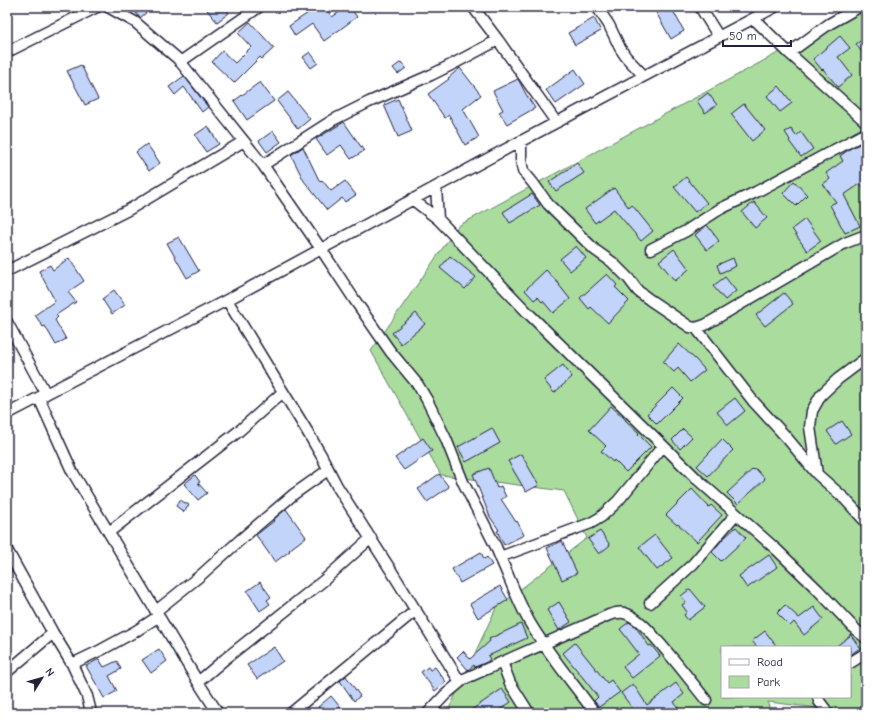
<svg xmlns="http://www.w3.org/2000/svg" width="873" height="720" font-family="'Comic Neue',sans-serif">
<rect width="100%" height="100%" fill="#fff"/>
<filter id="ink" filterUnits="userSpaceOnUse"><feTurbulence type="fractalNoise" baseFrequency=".025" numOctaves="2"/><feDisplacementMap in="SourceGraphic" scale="8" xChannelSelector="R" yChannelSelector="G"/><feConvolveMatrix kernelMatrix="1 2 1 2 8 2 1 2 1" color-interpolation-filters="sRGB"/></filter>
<g filter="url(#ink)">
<path fill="#a9dc9d" stroke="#667f6c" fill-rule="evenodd" d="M863 7 866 67V713H828L818 708 768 702 770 713H447L496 608 587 538 564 491 441 475 371 351 458 226ZM722 647H850V697H722Z"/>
<path fill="#c3d4fa" stroke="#22223b" d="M131 7H153L140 18Z
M211 7H224L229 13 217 22 207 10Z
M304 7H325L332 17 347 7H350L357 17 324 41 312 24 295 36 289 26 308 13Z
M658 7H671L684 31 671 39 654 9Z
M594 18 601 31 575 45 568 33Z
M250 22 274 48 262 59 260 57 234 83 212 62 222 51 235 63 251 47 238 33Z
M840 36 850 48 838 57 852 75 838 87 823 69 822 70 813 59Z
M866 37V58L856 44Z
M310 52 318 63 311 68 303 57Z
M401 62 406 68 398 74 393 68Z
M81 65 98 99 85 105 67 71Z
M460 68 481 95 463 109 479 137 465 145 449 115 445 118 428 94 449 79 448 78Z
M575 69 585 84 556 104 546 90Z
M184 76 208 107 202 112 184 87 175 95 169 87Z
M518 79 527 96 535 108 507 124 499 112 503 110 493 91Z
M260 82 274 101 247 120 234 101Z
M779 86 792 103 780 112 767 96Z
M288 92 310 119 298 129 277 101Z
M708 93 717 105 705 113 697 101Z
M398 99 412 131 398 137 384 105Z
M744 104 765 130 752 141 731 114Z
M344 122 364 151 351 159 341 145 327 155 316 139Z
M208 126 219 144 206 152 195 135Z
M791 129 796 136 801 132 813 149 801 157 789 141 790 140 785 132Z
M273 131 281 142 267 152 259 141Z
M864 142 866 145V192L860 184 844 195 860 226 845 233 830 205 836 202 823 184 830 179 826 173 843 161 840 156 851 148Z
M147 144 160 163 149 171 136 152Z
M303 147 320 182 322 180 331 191 345 181 356 195 345 202 342 198 327 210 304 181 291 155Z
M577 163 584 173 556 191 549 182Z
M686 177 707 203 695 212 674 187Z
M794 181 807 195 796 206 783 193Z
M614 188 629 208 632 205 653 231 641 241 614 209 595 223 585 209Z
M532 194 540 205 510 223 503 212Z
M754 202 767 218 755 228 742 212Z
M805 219 821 241 807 251 792 229Z
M707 225 719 241 707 250 695 235Z
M179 237 199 271 187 278 167 243Z
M576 246 586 258 570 271 560 259Z
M674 249 689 269 675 281 659 261Z
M450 256 476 277 465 289 440 268Z
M69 258 84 281 68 292 76 302 56 315 58 317 55 320 66 339 56 345 45 326 43 327 35 315 55 301 39 271 50 265 53 270Z
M733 258 736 266 720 273 717 265Z
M546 270 560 285H559L570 299 553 313 543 301 542 302 538 297 534 300 525 290Z
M607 274 617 285 615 287 629 301 608 323 591 307 589 309 580 298Z
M725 277 736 291 725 300 713 286Z
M114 290 125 305 112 314 102 299Z
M784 293 793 304 765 326 756 315Z
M416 313 425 324 401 344 392 333Z
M679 344 696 360 705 370 690 382 678 368 674 372 663 362Z
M563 365 572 377 554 393 544 380Z
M673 388 683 398 657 424 647 414Z
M735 398 745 411 728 425 717 412Z
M611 406 626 420H625L639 433 638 434 651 447 626 472 614 460 613 462 601 451 606 446 589 430Z
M842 421 851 434 836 444 827 431Z
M492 428 500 443 466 462 458 447Z
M683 429 692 437 680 449 672 440Z
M423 438 432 451 404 470 395 458Z
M722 439 733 450 708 476 697 466Z
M521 454 539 485 526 492 508 461Z
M489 468 497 488 501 486 506 497 501 499 516 522 517 521 524 535 504 545 497 531 499 530 490 517 473 474Z
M753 469 754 470 756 469 765 479 738 504 727 493Z
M439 474 449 487 427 502 418 489Z
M195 475 200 482 198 483 207 493 198 500 184 484Z
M692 489 709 507 711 505 722 515 697 542 678 524 677 525 666 515Z
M180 500 189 505 184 512 176 506Z
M286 509 306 537 289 550 290 551 275 562 256 535 274 521 273 520Z
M736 527 746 538 721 561 712 552 722 540Z
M600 531 610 545 599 554 588 539Z
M655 535 673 558 657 570 639 547Z
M562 541 577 573 562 580 547 548Z
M481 552 484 559 487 557 492 565 460 583 452 569Z
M769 555 777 567 747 588 739 576Z
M260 582 271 597 267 600 270 604 260 611 247 591Z
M500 586 508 600 478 618 470 604Z
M690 589 705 607 688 620 684 615 687 612 682 605 686 602 681 596Z
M559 602 571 622 559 630 547 610Z
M785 605 799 618 814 607 823 619 804 635 794 622 790 626 777 613Z
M629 622 635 626 649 646 651 645 660 656 632 678 623 667 639 654 620 629Z
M521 624 527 638 488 656 490 659 487 662 475 667 474 665 468 670 457 657 463 651 470 659 490 641 489 639Z
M765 631 777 647H757L752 641Z
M850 634 860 648 850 655V647H835L850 636Z
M575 643 607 683 611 680 620 692 599 707 594 701 598 697 588 684 563 653Z
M274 647 283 661 257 679 247 665Z
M159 649 167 661 151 673 142 660Z
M99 659 104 667 117 661 121 669 109 676 117 691 104 698 86 666Z
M428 667 430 670 435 667 446 682 435 691 421 672Z
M346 676 360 696 354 701 340 681Z
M676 683 684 694 674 702 678 708 672 713H636L621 693 633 684 647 705Z
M502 689 511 702 495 713H467Z
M331 696 345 713H323L318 707Z"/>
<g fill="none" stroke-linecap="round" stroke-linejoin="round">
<defs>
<path id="minor" d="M108 7 135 22 178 59 263 165 321 249 354 299 390 351 418 385 427 400 446 439 463 482 496 547 500 557 591 523 601 517 618 501 663 446
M473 7 498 40 556 122
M597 7 609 25 620 48 626 57 644 76
M700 7 719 37
M754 19 789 53 866 122
M7 52 97 7
M789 53 829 24 859 7
M180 62 259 7
M521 141V160L523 171 533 183 548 204 595 250 612 262 629 279 638 291 650 300 690 327 696 328 705 325 845 243 866 235
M263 165 333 120 369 102 431 75 453 64 498 40
M436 187 438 219
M412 199 438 219 528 313 698 480 777 550 818 590 856 630 866 638
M651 249 686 231 720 209 756 192 866 133
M7 271 130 209 244 141
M227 300 307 431 321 455 337 486 392 572 460 682
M7 322 46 394
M696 328 753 401 787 438 817 474 844 498 866 522
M39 398 72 471 198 682 218 713
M7 414 227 300 493 156 775 7
M817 474 810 427 812 411 821 395 838 379 866 358
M109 532 239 431 283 392
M7 550 53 633 72 664 87 696 90 708V713
M500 557C510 579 518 602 530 623 549 655 573 683 595 713
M650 603 693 564 736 514
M156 611 201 575 240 540 294 494 328 470
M502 662 510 683 529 713
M850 663 866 653
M72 664 101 650 136 631 159 616
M7 672 53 633
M198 682 225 659 323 581 371 538
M818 697 819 701 828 713
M291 713 416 610
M428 713 445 695 464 679 609 615C615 613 621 611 627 614 639 619 649 630 657 640 674 659 690 680 706 700"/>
</defs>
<use href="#minor" stroke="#22223b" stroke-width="13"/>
<use href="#minor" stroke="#fff" stroke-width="10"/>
</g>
</g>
<rect width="873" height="720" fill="none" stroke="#fff" stroke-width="24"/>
<rect x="12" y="12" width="849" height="696" fill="none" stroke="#22223b" stroke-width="1.5" filter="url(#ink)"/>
<rect x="721" y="646" width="130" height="52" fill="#ffffff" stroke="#a7a7b1"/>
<rect x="729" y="659" width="20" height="6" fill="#ffffff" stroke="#a7a7b1"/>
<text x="757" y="666" font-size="12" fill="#22223b">Road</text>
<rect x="729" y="676" width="20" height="12" fill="#a9dc9d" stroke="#a7a7b1"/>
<text x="757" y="686" font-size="12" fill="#22223b">Park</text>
<g transform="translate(42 678) rotate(53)" stroke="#ffffff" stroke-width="3" paint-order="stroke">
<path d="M0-3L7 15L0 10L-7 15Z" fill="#22223b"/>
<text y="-6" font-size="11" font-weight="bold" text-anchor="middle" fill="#22223b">N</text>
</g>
<path d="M723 40v6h68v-6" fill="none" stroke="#22223b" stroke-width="2"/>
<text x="729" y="40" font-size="12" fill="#22223b" stroke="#ffffff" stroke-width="3" paint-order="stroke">50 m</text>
</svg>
